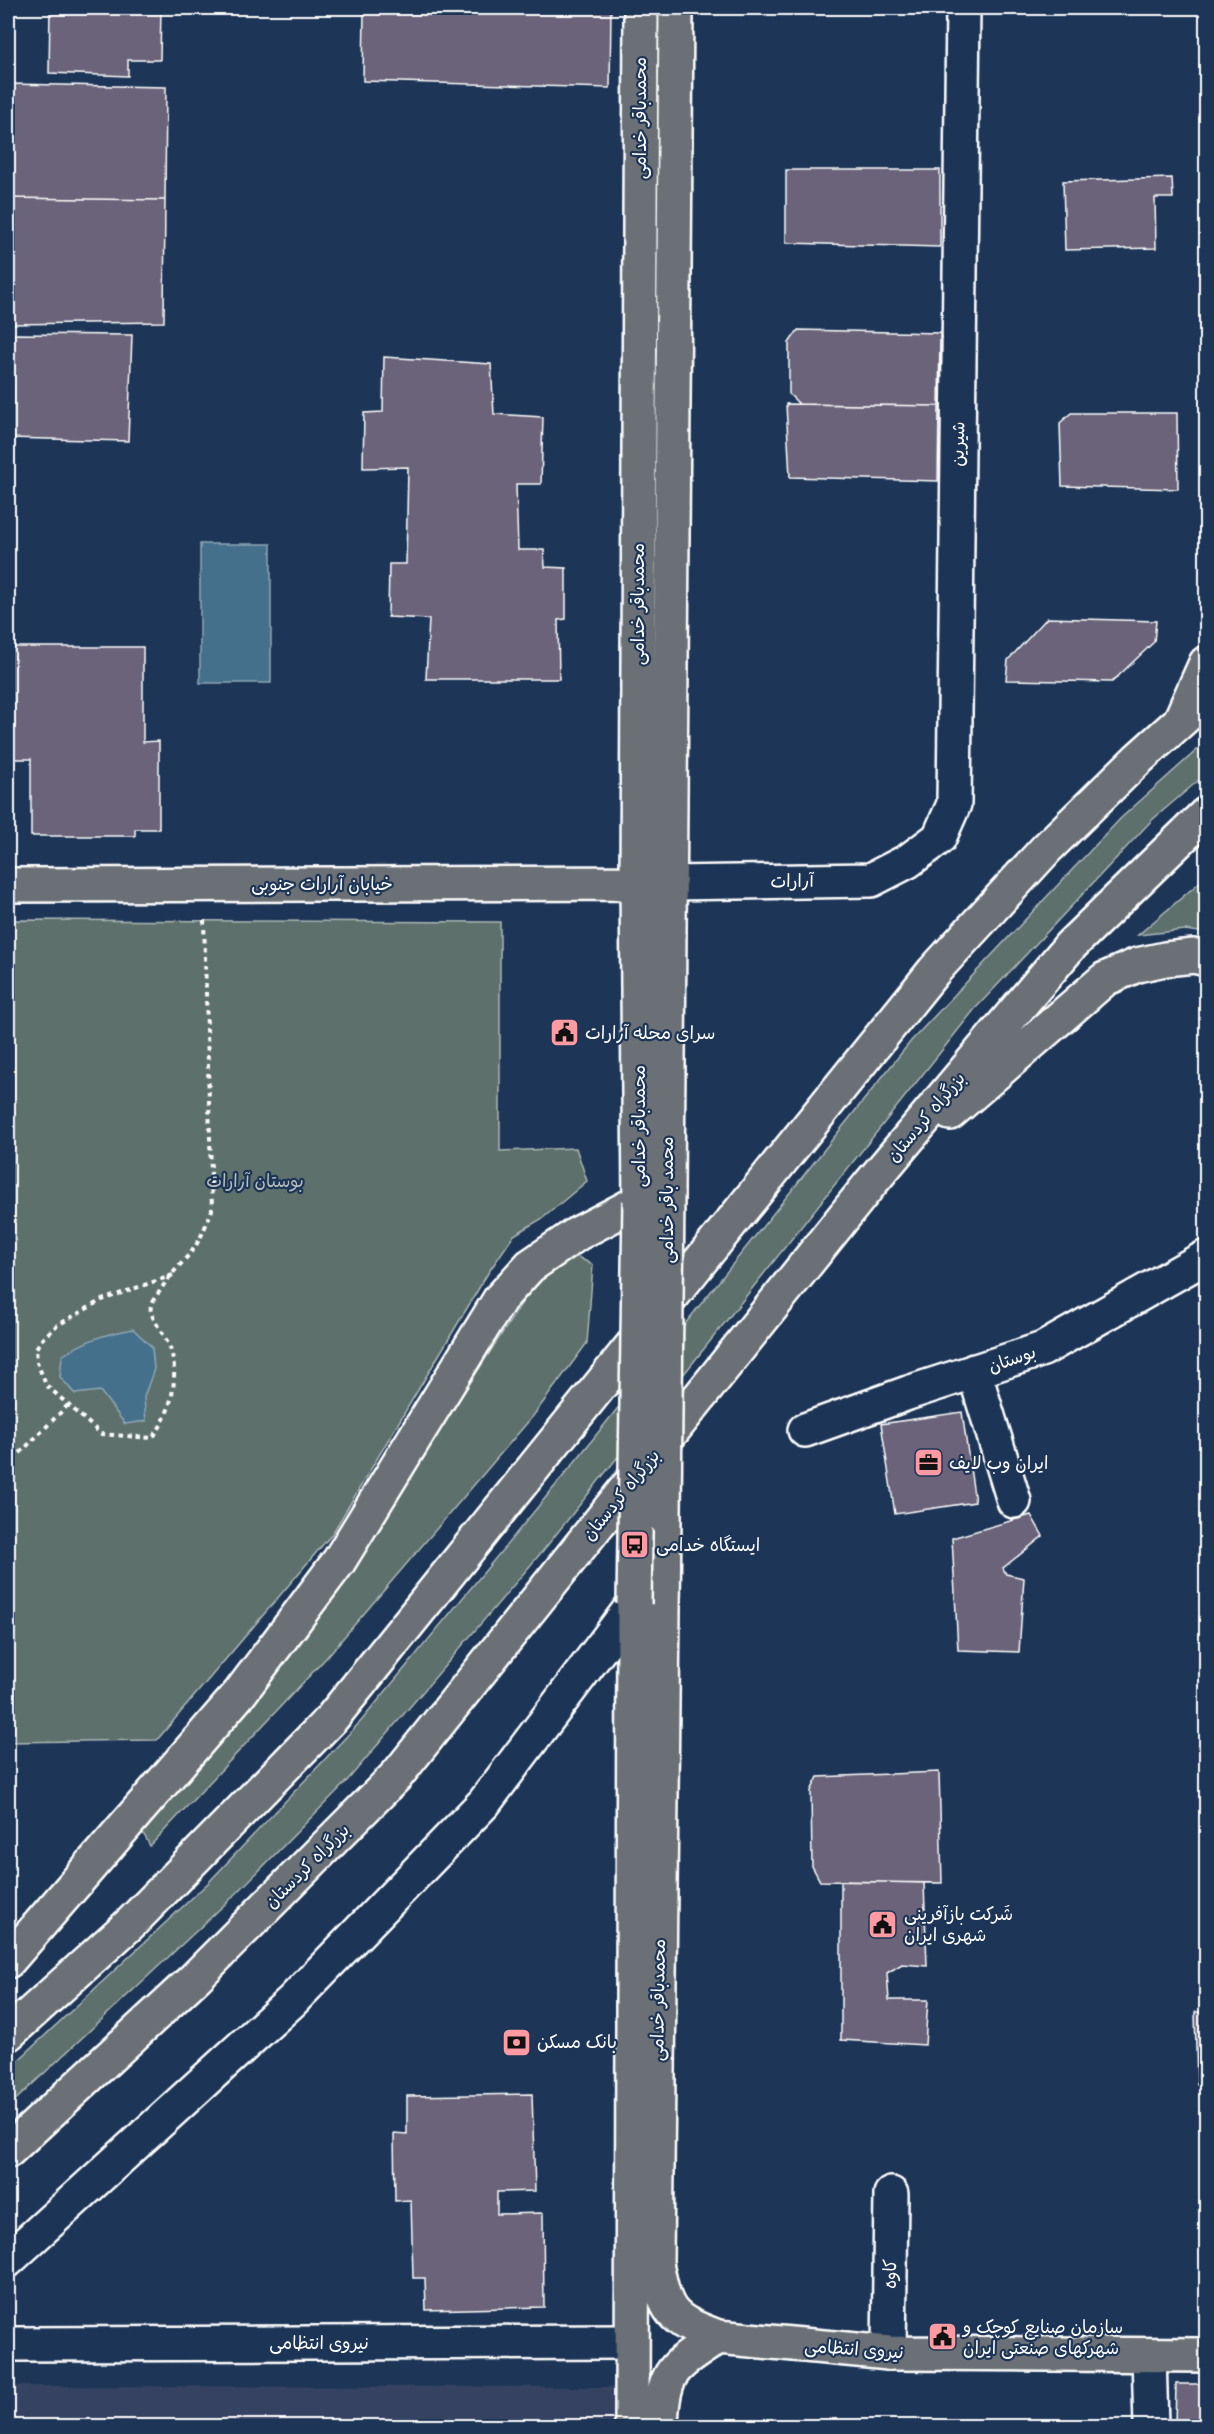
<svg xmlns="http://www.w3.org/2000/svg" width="1214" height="2434" font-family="'Balsamiq Sans','Playpen Sans Arabic',sans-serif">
<rect width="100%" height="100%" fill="#1d3557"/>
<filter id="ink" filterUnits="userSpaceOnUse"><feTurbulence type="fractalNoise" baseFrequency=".0167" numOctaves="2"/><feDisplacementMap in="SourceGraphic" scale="12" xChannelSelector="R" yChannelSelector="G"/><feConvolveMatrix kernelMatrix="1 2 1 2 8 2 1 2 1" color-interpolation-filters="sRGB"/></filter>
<g filter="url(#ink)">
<path fill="#344362" d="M8 2386 620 2387V2426H8Z"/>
<path fill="#5d706c" stroke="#aeb8b6" stroke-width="1.5" d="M1206 742V774L1152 820 974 1010 546 1547 346 1782 238 1892 8 2107V2070L208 1883 362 1720 565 1474 911 1041 1121 818Z
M1206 877V933L1185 930 1138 935Z
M8 920 500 922V1151L576 1148 587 1181 543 1218 514 1235 488 1273 332 1534 157 1740 8 1742Z
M568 1252 593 1265 587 1343 533 1416 326 1658 150 1846 141 1829 306 1636 547 1264Z"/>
<path fill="#446f8b" stroke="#8fa9b9" stroke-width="1.5" d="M200 544H271V683H200Z
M133 1329 152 1347 154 1369 144 1397 146 1421 125 1424 100 1391 75 1394 60 1377 62 1356C85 1340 106 1334 133 1329Z"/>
<path fill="#6a647a" stroke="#fff" stroke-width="1.5" d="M50 8H161L160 60H128V76L49 73Z
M364 8H611L610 88 363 81Z
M8 84 166 87 165 200 8 198Z
M786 170H940V247L786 243Z
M1172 178 1173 198H1155L1156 248 1065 250 1063 181Z
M8 198 165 200 164 322 8 324Z
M798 330 940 333 939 406 799 404 789 394V343Z
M8 334 132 335 128 441 8 438Z
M384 357 491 364 494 414 543 417 541 484H516L518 550H544L545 567 566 568V619L558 620 559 679H426L429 619 388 617 389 564H406L408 467 363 468 364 413 383 412Z
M786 404 939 406 938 481 790 477Z
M1071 413H1177L1178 489 1062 486 1060 423Z
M1047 618 1156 621 1154 642 1112 682 1006 680 1008 660Z
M8 647H143V742L159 741V829H135V836H31V759H8Z
M962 1412 975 1502 895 1514 881 1424Z
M1031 1515 1043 1536 1003 1568 1006 1574 1024 1578 1019 1652 958 1650 952 1538Z
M939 1772 942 1883 820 1881 812 1866 811 1791 818 1777Z
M841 1881 924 1883 927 1966 902 1964 887 1973 889 2000H928L925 2045 841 2040Z
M1195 2012H1206V2085H1197Z
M532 2094 535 2191 497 2192V2214L543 2213 544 2307 426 2310 425 2278H413L411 2200 395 2201 394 2133 407 2134V2096Z
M1176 2384H1206V2426H1175Z"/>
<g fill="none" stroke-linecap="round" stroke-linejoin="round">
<defs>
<path id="minor" d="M670 883 871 880 908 861 939 838 954 804 963 8
M974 1371 1014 1501
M805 1430 908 1393 1043 1349 1206 1257
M8 2260 292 2001 484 1803 634 1604
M8 2344 631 2342
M889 2353 891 2194
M1149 2355 1151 2426"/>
<path id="major" d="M1180 721 1206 663
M8 885 660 883
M667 1195 676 8
M640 1201 637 884 641 8
M664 1517 656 2263C666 2313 669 2319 718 2337L889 2353 1206 2355
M632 2426 634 1604
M661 2426C663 2368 673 2368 718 2337"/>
<path id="highway" d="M950 1113 1105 979 1137 965 1165 959 1194 956 1206 959
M8 1961 240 1693 339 1561 500 1299 530 1266 577 1234 640 1201
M8 2034 132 1922 332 1718 934 971 1047 848 1137 760 1206 698
M8 2151 195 1978 397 1775 870 1184 1070 946 1206 814"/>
</defs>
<use href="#minor" stroke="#fff" stroke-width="38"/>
<use href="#major" stroke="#fff" stroke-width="38"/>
<use href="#highway" stroke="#fff" stroke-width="38"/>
<path stroke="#fff" stroke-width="4" stroke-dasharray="4.5 4.5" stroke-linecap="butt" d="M173 1275 102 1300 56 1326 43 1338 36 1348 37 1362 46 1385 101 1434 152 1438C171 1416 180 1376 170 1348 166 1336 153 1322 151 1311 149 1304 156 1296 160 1291 169 1275 184 1262 194 1248 202 1237 207 1222 212 1210L204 920
M20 1453 69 1404"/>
<use href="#minor" stroke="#1d3557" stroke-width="33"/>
<use href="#major" stroke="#6a7074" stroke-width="33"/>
<use href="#highway" stroke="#6a7074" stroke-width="33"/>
<defs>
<path id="major-bridge" d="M664 1517 667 1195
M634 1604 640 1201"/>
</defs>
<use href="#major-bridge" stroke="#fff" stroke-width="38" stroke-linecap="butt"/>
<use href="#major-bridge" stroke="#6a7074" stroke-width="33"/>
</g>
</g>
<defs>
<symbol id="civic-square" viewBox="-11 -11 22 22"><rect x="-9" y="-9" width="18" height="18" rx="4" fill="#ff9aa2" stroke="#1d3557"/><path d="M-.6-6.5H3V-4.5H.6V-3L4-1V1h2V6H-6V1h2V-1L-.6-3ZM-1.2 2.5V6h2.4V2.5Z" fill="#111"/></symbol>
<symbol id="office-square" viewBox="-11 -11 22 22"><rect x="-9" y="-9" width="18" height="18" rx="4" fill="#ff9aa2" stroke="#1d3557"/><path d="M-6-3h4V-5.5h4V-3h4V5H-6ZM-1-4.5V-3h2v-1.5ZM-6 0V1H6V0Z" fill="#111"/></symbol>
<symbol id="bus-square" viewBox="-11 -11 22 22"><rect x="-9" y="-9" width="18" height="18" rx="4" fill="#ff9aa2" stroke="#1d3557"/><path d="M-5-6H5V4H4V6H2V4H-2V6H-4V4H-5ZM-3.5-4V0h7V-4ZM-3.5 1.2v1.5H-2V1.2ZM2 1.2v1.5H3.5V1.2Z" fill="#111"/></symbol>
<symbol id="bank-square" viewBox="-11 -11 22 22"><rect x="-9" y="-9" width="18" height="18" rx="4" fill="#ff9aa2" stroke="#1d3557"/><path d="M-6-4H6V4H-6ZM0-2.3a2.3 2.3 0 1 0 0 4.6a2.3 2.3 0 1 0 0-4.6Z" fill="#111"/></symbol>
</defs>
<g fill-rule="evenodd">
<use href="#civic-square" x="548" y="1016" width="33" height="33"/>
<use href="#office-square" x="912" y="1446" width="33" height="33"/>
<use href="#bus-square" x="618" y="1528" width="33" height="33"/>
<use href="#civic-square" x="866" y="1908" width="33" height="33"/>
<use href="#bank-square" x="500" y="2026" width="33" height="33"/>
<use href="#civic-square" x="926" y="2320" width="33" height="33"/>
</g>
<g text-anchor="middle" stroke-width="4.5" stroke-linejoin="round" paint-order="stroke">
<g font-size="18" fill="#fff" stroke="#1d3557">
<text transform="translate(640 118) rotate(-90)" y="6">محمدباقر خدامی</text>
<text transform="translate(958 444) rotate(-89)" y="6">شیرین</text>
<text transform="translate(638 604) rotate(-90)" y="6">محمدباقر خدامی</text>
<text transform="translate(792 881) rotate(-1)" y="6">آرارات</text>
<text x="322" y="890">خیابان آرارات جنوبی</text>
<text transform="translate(926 1117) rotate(-50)" y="6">بزرگراه کردستان</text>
<text transform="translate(639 1126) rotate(-90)" y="6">محمدباقر خدامی</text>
<text transform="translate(667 1200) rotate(-90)" y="6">محمد باقر خدامی</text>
<text transform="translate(1012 1359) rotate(-19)" y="6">بوستان</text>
<text transform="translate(621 1495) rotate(-51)" y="6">بزرگراه کردستان</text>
<text transform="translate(307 1866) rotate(-45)" y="6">بزرگراه کردستان</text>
<text transform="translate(658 2000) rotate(-89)" y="6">محمدباقر خدامی</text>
<text transform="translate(890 2274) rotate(-89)" y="6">کاوه</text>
<text x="319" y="2349">نیروی انتظامی</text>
<text transform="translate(854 2349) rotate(4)" y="6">نیروی انتظامی</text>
</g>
<g font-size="18" fill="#fff" stroke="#1d3557" text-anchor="start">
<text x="585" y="1039">سرای محله آرارات</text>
<text x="949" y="1469">ایران وب لایف</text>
<text x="656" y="1551">ایستگاه خدامی</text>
<text x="904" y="1920">شَرکت بازآفرینی<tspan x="904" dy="21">شهری ایران</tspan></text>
<text x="537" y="2048">بانک مسکن</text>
<text x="963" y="2333">سازمان صنایع کوچک و<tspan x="963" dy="21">شهرکهای صنعتی ایران</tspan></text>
</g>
<g font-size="18" fill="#b6bfbd" stroke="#1d3557">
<text x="255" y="1187">بوستان آرارات</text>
</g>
</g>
<rect width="1214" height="2434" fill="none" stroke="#1d3557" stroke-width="30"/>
<rect x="15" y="15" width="1184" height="2404" fill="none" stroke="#fff" stroke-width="2" filter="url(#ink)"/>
</svg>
